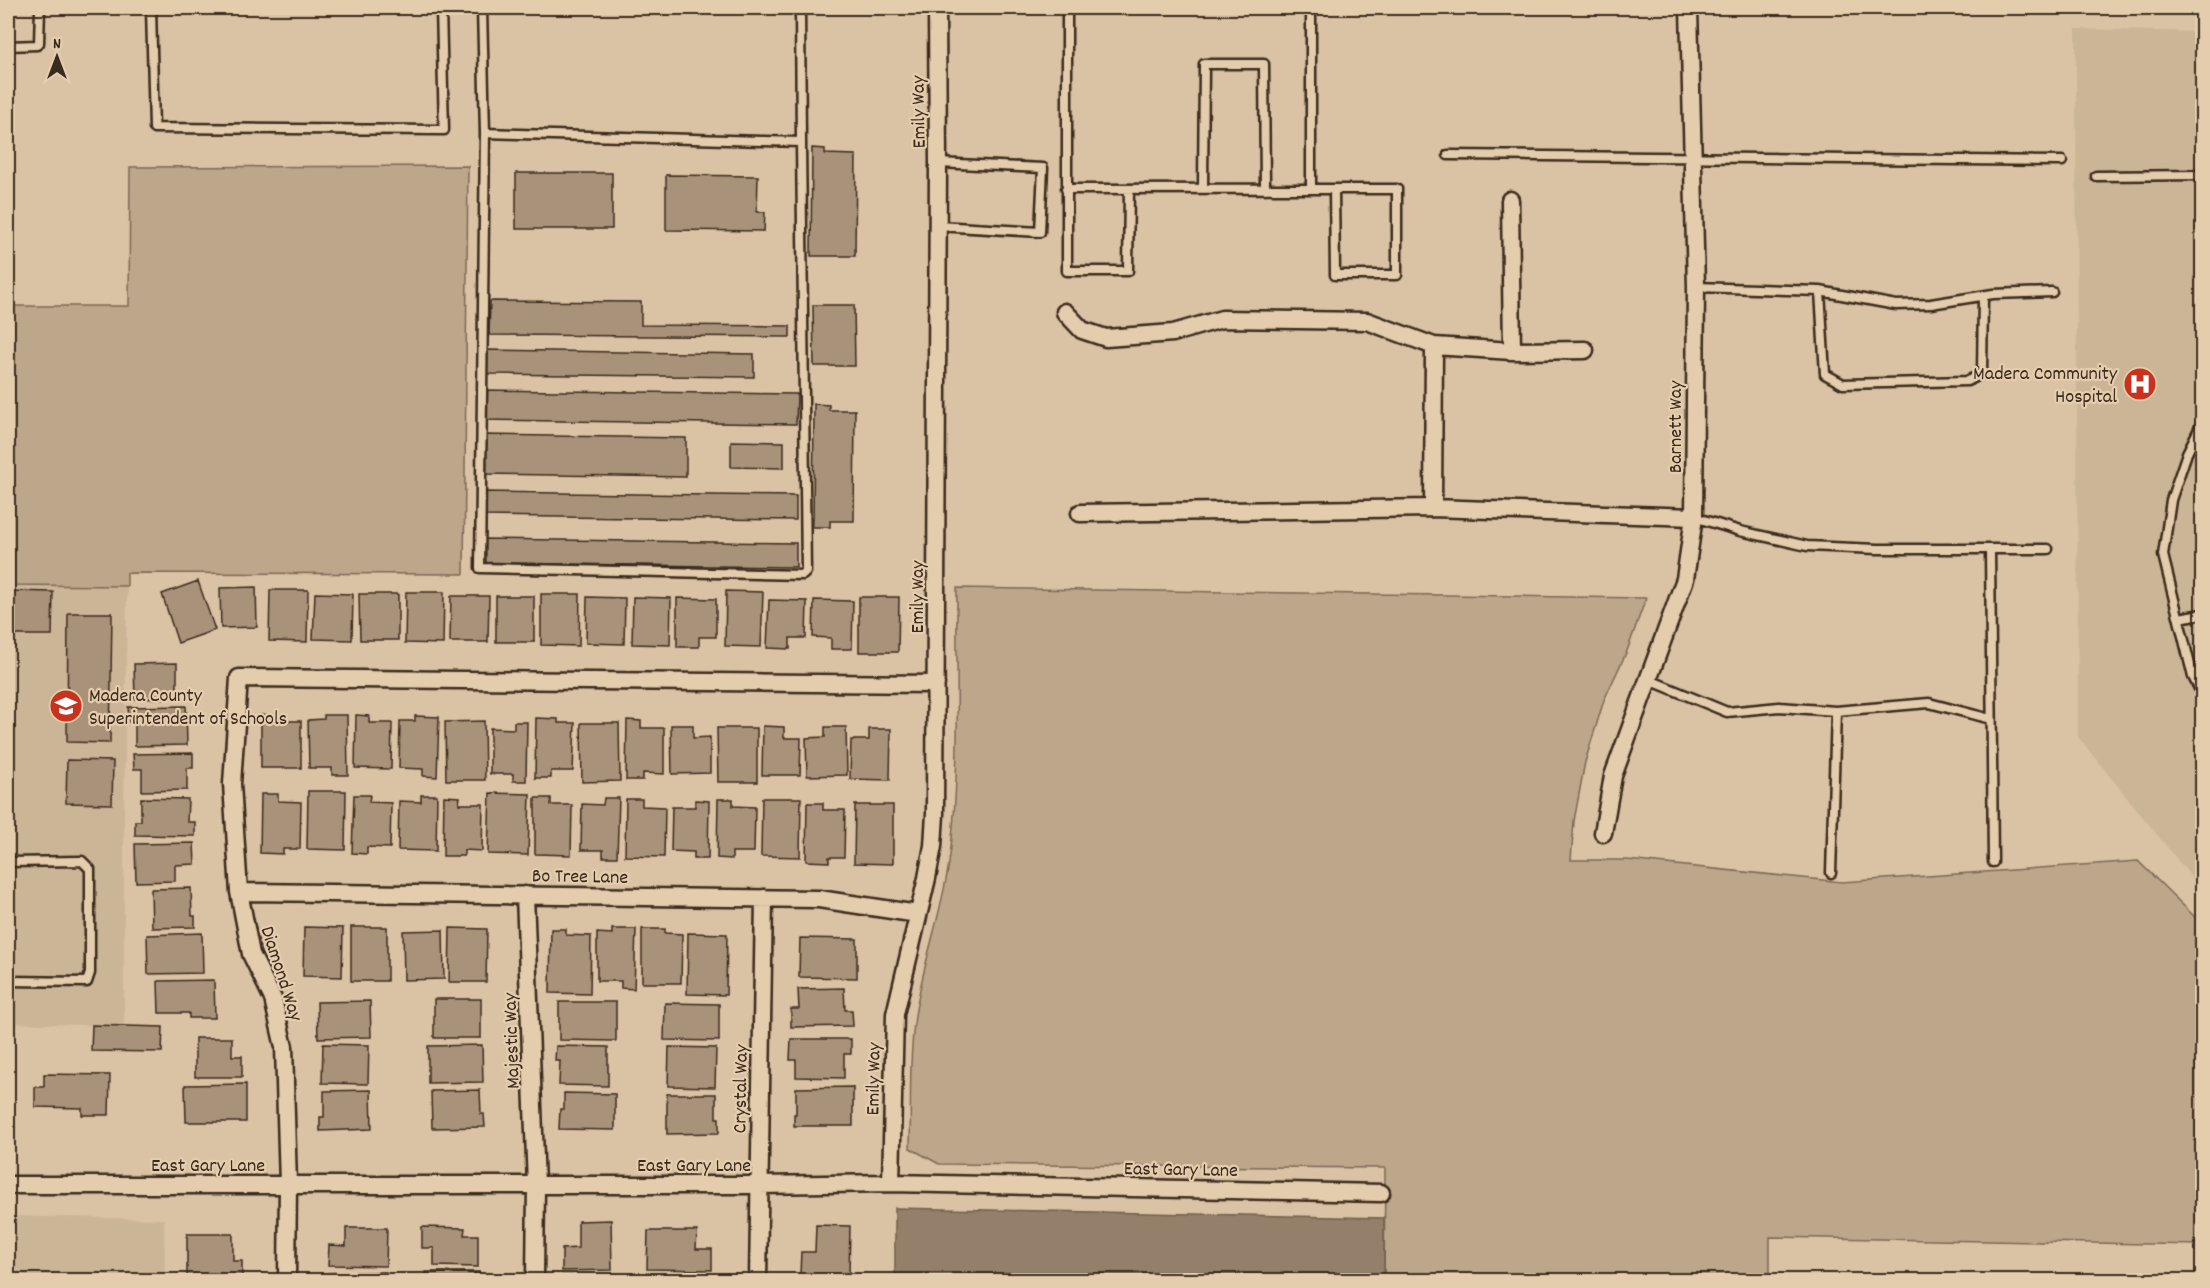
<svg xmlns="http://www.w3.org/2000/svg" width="2210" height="1288" font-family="Dekko,sans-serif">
<rect width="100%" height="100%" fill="#dac3a4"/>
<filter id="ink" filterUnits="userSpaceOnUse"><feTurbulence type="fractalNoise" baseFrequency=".0167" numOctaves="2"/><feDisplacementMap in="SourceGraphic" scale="12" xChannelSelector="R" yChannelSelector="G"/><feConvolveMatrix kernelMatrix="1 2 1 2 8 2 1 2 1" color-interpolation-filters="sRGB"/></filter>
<g filter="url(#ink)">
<path fill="#cbb597" d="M2076 29 2202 32V890L2078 737Z
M8 585 127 586 124 825V1026L8 1023Z
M8 1216 164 1219 165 1280H8Z"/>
<path fill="#bca78b" stroke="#7c6854" stroke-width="1.5" d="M468 166 464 574 127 573V586L8 585V306H129L130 167Z
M957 588 1646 598 1627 651 1604 700 1585 762 1574 821 1571 860H1627L1842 882 2138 861 2202 924V1245L1770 1237V1280H1384L1385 1168 939 1164 910 1148C911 1104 909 1059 915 1016 923 962 943 910 950 856 961 768 956 677 957 588Z"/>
<path fill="#94806a" stroke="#705e4c" stroke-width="1.5" d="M895 1208 1384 1218V1280H895Z"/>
<path fill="#a8937a" stroke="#3b2a1e" stroke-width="1.5" d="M812 148 825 149V154L856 155 855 256H811Z
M516 173H612V229H516Z
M666 175 758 176 757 212H765L764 231 666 230Z
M490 301 641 302V325L790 326V337L489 335Z
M813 305H854L855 366H814Z
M485 350 754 354V377L485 374Z
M483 390 797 394 796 424 482 420Z
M814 404 829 405V410H855L854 521H830V527H813Z
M485 435 686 438V477L484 474Z
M731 441 784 442V468L731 467Z
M484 492 796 496V520L484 516Z
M483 539 796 543V567L483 563Z
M198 581 215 630 178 643 162 594Z
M256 587 257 627 221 628 220 588Z
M270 590H308L307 642 269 641Z
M9 591 53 592 52 635H9Z
M726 591 763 592 761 647 725 646Z
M406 592H444L443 644 405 643Z
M315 593 353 594 352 640 313 639Z
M359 594H398V640H360Z
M541 594H580L579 646 541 645Z
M451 596H489L488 642H450Z
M496 596H534V642H496Z
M587 597 625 598 624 644 586 643Z
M633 597 671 598 670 645 632 644Z
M859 597H899L898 652H859Z
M677 598 716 599V637H699V647H677Z
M769 600 807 601 806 638H790V649L767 648Z
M814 600 853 601 852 649H831V638L813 637Z
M68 613H112L110 743 67 742Z
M177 663V698L135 699 134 664Z
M186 706 187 745 135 746V721L129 722 128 707Z
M261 715 283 716V721H301V768H261Z
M324 715H347L348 775H332V768H309L308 720 324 719Z
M356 715 369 716V723H392L391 769 355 768Z
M415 716 439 717 437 777 423 776V769L399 768 400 721H415Z
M536 718 558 719V723H575L573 771H551V778H535Z
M627 720 641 721V728H664V774L643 773V780H626Z
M484 721 485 780H446L445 722Z
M514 722H527L526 781H513V774H490V728L514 729Z
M581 723H619L620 781 582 782Z
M671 725H693V738L710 737V773L672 774Z
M763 726 784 727V738H801L800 775H762Z
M825 727H846L847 775 807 776 806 738 825 737Z
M717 728H757V782H718Z
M869 729H891L890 780 850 779 851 740H869Z
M193 753V768H187V790L142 791V769H134L133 754Z
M67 760 113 761 112 804 66 803Z
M308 791H346L345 850 307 849Z
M490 793 530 794 528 855 488 854Z
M261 794H278V801L301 802 300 849H283V854L260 853Z
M354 795H370L369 802 391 803 390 848 367 847V854L352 853Z
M421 795H437L436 851 398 850 399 801 421 802Z
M444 796 460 797 459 804H483L482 851 464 850V856H443Z
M141 798 188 799 187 822H195V836L135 835V821H141Z
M535 798H551V805H572L571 855 535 854Z
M604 798H619L617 857H603V850H581L582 804 603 805Z
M762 798H801L800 857 761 856Z
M626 799H642V806L665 807 664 857 625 856Z
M718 799H733V806L755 807 754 852H732V859L717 858Z
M695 800 709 801 708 859H694V852L671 851 672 807H695Z
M807 803H823V810H845L844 857H829V862L806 861Z
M855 805H893V864L854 863Z
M194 843 195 864 175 865V881L136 882 135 844Z
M191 888 192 916H195V927L152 928 151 889Z
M304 927 343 928 342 977 303 976Z
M351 927H387V981H351Z
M450 928 487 929 486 982H449Z
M551 929H566V935L591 936 590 994 550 993Z
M612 929H636L634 989 621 988V981H597V933L612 934Z
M642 929H665V933L682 934 681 983H642Z
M443 930 444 979 404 980 403 931Z
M202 933 203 973 148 974 147 935Z
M688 933 727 934 726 995 687 994Z
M800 938 857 939V978L799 977Z
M214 980 215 1018H189V1013H159L158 981Z
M844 988 845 1010H852L853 1026 791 1027V1009H799L798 989Z
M434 999H481V1038H434Z
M370 1001 371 1037 318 1038 317 1002Z
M559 1002H616V1041L559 1040Z
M665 1003 719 1004V1041L664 1040Z
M92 1025 163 1027 162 1052 91 1051Z
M195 1038H232V1056H242V1077H195Z
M791 1039H851V1054H844V1078L796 1077V1060H790Z
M323 1044 369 1045 368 1084 322 1083Z
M482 1045 483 1082 428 1083V1046Z
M556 1046 608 1047V1086L559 1085 560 1061H555Z
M669 1047 716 1048 715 1087 668 1086Z
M44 1074 110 1075 109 1115H82V1108L35 1107V1087H44Z
M246 1084V1122H186L185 1085Z
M853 1087V1126H794V1114H796V1088Z
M371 1090 372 1129 320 1131V1117H324V1091Z
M480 1090 481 1114H484L485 1127 432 1128 431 1091Z
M564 1093 615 1094V1130L559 1129 560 1109H564Z
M667 1094H716V1118H719V1133L667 1134Z
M611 1220 612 1270 562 1271V1249L578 1248V1221Z
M816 1225 850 1226 849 1275 800 1274 801 1252H815Z
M422 1227 465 1228 464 1235H478V1267L434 1266V1248H422Z
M346 1228H387L386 1266 328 1265 329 1245 346 1246Z
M648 1231H697L696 1249H712V1270L647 1269Z
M187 1234H233V1261H242V1280H187Z
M386 1272 387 1280H328V1273Z
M426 1272H479V1280H427Z
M563 1276H611V1280H563Z
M712 1276V1280H655V1277Z"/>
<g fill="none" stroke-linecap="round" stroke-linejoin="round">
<defs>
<path id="service" d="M151 8 154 128 444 130 441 8
M482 8 485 133 480 568 803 575 806 572 801 142
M1067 8V271H1128L1129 189
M1311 8V189
M8 46 37 45 39 43 40 8
M485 133 801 142 800 8
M1448 155 2062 161
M2096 176 2202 175
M1066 189C1176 189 1287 188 1397 189V275H1335L1334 189
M1203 189 1204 64H1264L1265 189
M938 226 1040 232 1043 168 938 163
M1696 287 1820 291 1896 305 1931 304 1993 294 2052 292
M1820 291 1825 374 1843 384 1967 381 1982 374 1983 296
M2202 423 2187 453 2171 500 2163 555 2193 677 2202 694
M1694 517 1740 531 1807 546 1877 549H2048
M1990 549 1993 862
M2179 618 2202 614
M1647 679 1727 712 1779 707 1836 711 1929 703 1991 719
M8 862 82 861 90 869V973L87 982 8 981
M1831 873 1836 711"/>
<path id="minor" d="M1510 200 1512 351
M1065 312 1082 330 1106 338 1173 333 1222 319 1367 321 1434 346 1512 351 1585 350
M1433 508 1434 346
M1080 513 1433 508 1694 517
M1603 833 1613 776 1685 579 1694 517 1696 287 1689 8
M239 892 819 899 918 914
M525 895 536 1185 535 1280
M891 1183 895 1014 927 878 933 846 935 814 938 163 937 8
M8 1185H758L891 1183 1381 1193
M287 1280 288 1185 284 1047 273 999 251 954 239 892 232 784 239 678 936 684
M758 1280 764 898"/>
</defs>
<use href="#service" stroke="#3b2a1e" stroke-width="13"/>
<use href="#minor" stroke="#3b2a1e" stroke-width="21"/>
<use href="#service" stroke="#e4cdad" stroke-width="8"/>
<use href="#minor" stroke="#e4cdad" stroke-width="16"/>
</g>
</g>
<defs>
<symbol id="hospital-disc" viewBox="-11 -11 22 22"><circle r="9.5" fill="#c8321e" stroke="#e4cdad"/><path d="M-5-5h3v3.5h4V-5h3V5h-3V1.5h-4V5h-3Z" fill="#fff"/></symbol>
<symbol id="school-disc" viewBox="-11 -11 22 22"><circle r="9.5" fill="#c8321e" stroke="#e4cdad"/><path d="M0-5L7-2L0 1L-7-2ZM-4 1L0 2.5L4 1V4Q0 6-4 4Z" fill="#fff"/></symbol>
</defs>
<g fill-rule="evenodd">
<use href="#hospital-disc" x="2121" y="365" width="38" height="38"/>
<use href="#school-disc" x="47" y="687" width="38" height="38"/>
</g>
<g text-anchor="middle" stroke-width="4.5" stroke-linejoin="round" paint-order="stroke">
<g font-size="20" fill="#3b2a1e" stroke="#e4cdad">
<text transform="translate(917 112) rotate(-91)" y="7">Emily Way</text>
<text transform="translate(1674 427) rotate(-90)" y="7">Barnett Way</text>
<text transform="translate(916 597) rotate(-90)" y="7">Emily Way</text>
<text transform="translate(580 875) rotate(1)" y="7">Bo Tree Lane</text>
<text transform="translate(283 973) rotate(72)" y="7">Diamond Way</text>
<text transform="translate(510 1041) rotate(-92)" y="7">Majestic Way</text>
<text transform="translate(872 1079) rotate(-89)" y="7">Emily Way</text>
<text transform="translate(739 1089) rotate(-89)" y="7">Crystal Way</text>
<text x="208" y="1171">East Gary Lane</text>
<text x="694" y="1171">East Gary Lane</text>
<text transform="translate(1181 1168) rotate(1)" y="7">East Gary Lane</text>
</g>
<g font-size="20" fill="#3b2a1e" stroke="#e4cdad" text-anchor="end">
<text x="2117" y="379">Madera Community<tspan x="2117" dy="23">Hospital</tspan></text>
<text x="89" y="701" text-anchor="start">Madera County<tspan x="89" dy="23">Superintendent of Schools</tspan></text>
</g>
</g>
<rect width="2210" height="1288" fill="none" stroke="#e4cdad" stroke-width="30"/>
<rect x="15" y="15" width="2180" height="1258" fill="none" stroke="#3b2a1e" stroke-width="2" filter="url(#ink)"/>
<g transform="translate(57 57)" stroke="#e4cdad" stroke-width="4.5" paint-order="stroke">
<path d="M0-4.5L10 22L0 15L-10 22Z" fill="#3b2a1e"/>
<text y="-9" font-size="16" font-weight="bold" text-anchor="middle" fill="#3b2a1e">N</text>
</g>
</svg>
